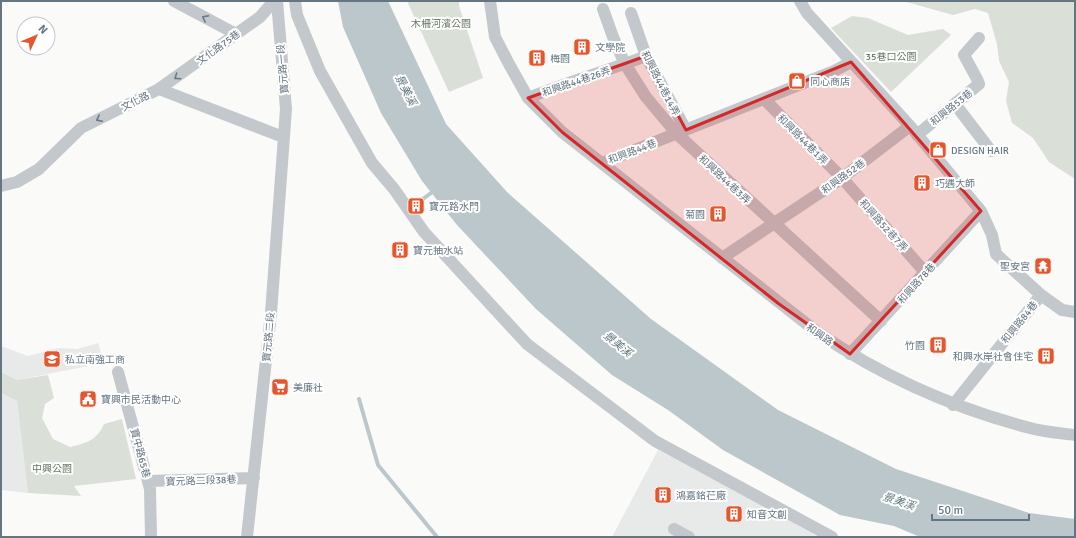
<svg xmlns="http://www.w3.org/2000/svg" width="1076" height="538" font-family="Signika,'Noto Sans TC',sans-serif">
<rect width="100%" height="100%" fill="#fafaf8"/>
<path fill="#e8e9e9" d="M98 343 104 363 17 380 1 372V346L28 356 59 348 77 349Z
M1 393 17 401 28 493 1 490Z
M658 450 769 509 818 537H612Z"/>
<path fill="#dadfd7" d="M407 1H459V6L483 78 449 92Z
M903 1H1075V179L1049 162 1033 138 1012 123 1006 101 1009 82 999 61 997 44 988 13 975 9 953 15Z
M852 16 868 18 908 35 943 29 951 35 891 92 831 28Z
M1 372 17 380 48 375 54 398 45 404 42 418 53 439 70 447C87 443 97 440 104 424L122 419 136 479 74 486 81 496 28 493 17 401 1 393Z"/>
<path fill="#bbc7cb" d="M338 1H388L446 124 507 192 651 319 778 410 896 469 1029 513 1075 519V537H920L894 526 840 515 723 450 668 410 612 375 536 309 457 225 422 181 381 113 343 27Z"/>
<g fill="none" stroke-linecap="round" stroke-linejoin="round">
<path stroke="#bbc7cb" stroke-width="4" d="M419 202 435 190
M359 399 378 465 437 537"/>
<path stroke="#c3c8cc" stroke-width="12" d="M174 1 236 34
M295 1 297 15 320 71 372 163 394 189 424 232 527 344 655 441 832 537
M490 1 495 37 509 64 528 98 562 132 817 332C883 377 953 408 1030 428 1044 432 1060 433 1075 435
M800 1 807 13 910 126 981 211 992 235 996 254 1041 295 1062 310 1075 312
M603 9 613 37 625 64 646 97 677 134 881 321
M631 13 646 56 686 130
M159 89 283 137
M528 98C567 82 607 71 646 56
M764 99 842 178 925 272
M955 104 991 151
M917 135 979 84 977 79 964 55 979 38
M602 163 834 71 851 62
M1 186 17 182 39 169 81 128 159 89 260 17 274 1
M722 258 842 178 910 126
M850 354 981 211
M118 372 150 489 151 537
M953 405 1041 295
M148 481 254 478
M674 529 689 537
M247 537 271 313 286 109 277 1"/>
</g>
<defs><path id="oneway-chevron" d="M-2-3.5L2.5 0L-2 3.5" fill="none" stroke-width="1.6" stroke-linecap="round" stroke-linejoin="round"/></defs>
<g stroke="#6a7a87">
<use href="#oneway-chevron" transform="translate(205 18) rotate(-152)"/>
<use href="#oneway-chevron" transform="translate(177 77) rotate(146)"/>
<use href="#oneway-chevron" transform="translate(99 119) rotate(153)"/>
</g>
<path fill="#d62828" fill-opacity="0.2" stroke="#d62828" stroke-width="3" stroke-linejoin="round" d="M646 56 686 130 851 62 981 211 850 354 779 304 562 132 528 98Z"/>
<defs>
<symbol id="building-square" viewBox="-11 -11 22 22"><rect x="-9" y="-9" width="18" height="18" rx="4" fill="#e4572e" stroke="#fff"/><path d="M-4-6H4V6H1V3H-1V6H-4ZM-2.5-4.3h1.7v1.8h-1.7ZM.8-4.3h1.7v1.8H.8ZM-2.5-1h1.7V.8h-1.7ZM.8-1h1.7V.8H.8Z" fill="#fff"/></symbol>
<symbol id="shop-square" viewBox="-11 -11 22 22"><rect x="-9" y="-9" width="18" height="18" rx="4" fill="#e4572e" stroke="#fff"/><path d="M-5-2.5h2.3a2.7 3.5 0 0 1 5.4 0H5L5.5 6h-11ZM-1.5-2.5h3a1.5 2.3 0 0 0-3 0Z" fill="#fff"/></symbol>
<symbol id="temple-square" viewBox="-11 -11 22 22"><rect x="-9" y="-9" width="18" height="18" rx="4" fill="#e4572e" stroke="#fff"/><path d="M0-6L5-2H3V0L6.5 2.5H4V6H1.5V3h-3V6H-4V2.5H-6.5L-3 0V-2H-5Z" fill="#fff"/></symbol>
<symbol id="school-square" viewBox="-11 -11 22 22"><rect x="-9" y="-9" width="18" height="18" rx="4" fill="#e4572e" stroke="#fff"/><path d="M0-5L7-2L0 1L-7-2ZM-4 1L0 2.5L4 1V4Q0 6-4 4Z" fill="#fff"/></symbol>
<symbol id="supermarket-square" viewBox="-11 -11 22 22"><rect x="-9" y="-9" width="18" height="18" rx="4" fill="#e4572e" stroke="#fff"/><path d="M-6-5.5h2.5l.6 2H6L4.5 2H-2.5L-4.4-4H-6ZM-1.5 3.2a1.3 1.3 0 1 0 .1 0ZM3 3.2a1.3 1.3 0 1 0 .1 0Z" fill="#fff"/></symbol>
<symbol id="civic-square" viewBox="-11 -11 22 22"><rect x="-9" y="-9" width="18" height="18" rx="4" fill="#e4572e" stroke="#fff"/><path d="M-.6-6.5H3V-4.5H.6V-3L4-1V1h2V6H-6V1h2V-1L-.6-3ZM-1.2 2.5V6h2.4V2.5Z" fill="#fff"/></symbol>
</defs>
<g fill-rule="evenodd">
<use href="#building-square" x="572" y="37" width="20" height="20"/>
<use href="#building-square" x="527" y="48" width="20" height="20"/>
<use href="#shop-square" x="787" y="71" width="20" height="20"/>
<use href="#shop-square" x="928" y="140" width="20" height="20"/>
<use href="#building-square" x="912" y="173" width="20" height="20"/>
<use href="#building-square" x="406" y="196" width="20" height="20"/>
<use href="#building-square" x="708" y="204" width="20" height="20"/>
<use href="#building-square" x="390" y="240" width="20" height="20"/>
<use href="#temple-square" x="1033" y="256" width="20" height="20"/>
<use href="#building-square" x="928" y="335" width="20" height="20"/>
<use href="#building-square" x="1036" y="346" width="20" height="20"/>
<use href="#school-square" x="42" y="349" width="20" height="20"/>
<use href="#supermarket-square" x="270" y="377" width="20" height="20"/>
<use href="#civic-square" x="78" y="389" width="20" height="20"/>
<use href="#building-square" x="653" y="485" width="20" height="20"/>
<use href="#building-square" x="724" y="504" width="20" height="20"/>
</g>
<g text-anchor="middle" stroke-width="4" stroke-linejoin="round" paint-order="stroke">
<g font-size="10" fill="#687a64" stroke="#fff">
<text x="441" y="27">木柵河濱公園</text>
<text x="891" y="60">35巷口公園</text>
<text x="52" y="472">中興公園</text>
</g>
<g font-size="10" fill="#657683" stroke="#fff">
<text transform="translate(218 47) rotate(-36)" y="4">文化路75巷</text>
<text transform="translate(282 69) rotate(-95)" y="4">寶元路一段</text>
<text transform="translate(576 81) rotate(-19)" y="4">和興路44巷26弄</text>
<text transform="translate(661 83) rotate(63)" y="4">和興路44巷14弄</text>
<text transform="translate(135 101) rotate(-27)" y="4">文化路</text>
<text transform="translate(951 107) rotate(-39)" y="4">和興路53巷</text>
<text transform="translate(803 139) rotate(45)" y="4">和興路44巷1弄</text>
<text transform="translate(632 151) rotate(-21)" y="4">和興路44巷</text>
<text transform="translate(843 176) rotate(-36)" y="4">和興路52巷</text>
<text transform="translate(725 179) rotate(43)" y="4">和興路44巷3弄</text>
<text transform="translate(884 225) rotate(48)" y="4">和興路52巷7弄</text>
<text transform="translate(916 283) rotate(-48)" y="4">和興路78巷</text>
<text transform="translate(1019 322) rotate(-51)" y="4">和興路84巷</text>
<text transform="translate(820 334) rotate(35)" y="4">和興路</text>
<text transform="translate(268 337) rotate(-85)" y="4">寶元路二段</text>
<text transform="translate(141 453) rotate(75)" y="4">寶中路65巷</text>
<text transform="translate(201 480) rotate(-2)" y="4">寶元路二段38巷</text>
</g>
<g font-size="10" fill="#657683" stroke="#fff" text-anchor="start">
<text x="595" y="51">文學院</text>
<text x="550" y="62">梅園</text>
<text x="810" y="85">同心商店</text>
<text x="951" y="154">DESIGN HAIR</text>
<text x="935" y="187">巧遇大師</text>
<text x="429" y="210">寶元路水門</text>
<text x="705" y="218" text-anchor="end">菊園</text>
<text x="413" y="254">寶元抽水站</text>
<text x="1030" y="270" text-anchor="end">聖安宮</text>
<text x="925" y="349" text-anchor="end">竹園</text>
<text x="1033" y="360" text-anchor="end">和興水岸社會住宅</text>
<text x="65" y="363">私立南強工商</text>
<text x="293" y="391">美廉社</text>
<text x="101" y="403">寶興市民活動中心</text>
<text x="676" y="499">鴻嘉銘芢廠</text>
<text x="747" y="518">知音文創</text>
</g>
<g font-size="11" font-style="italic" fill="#60757c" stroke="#fff">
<text transform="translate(406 90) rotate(63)" y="4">景美溪</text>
<text transform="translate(618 344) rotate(39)" y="4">景美溪</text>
<text transform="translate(899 501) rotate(19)" y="4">景美溪</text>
</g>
</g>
<rect width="1076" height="538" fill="none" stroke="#657683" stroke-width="4"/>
<g transform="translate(36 36) rotate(46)"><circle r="19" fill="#ffffff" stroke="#c1c8cd"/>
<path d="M0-3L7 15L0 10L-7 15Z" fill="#e4572e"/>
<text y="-6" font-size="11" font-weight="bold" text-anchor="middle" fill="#657683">N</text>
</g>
<path d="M932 514v6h97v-6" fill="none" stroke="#657683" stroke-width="2"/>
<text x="938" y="514" font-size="12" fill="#657683" stroke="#ffffff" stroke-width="3" paint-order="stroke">50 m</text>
</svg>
